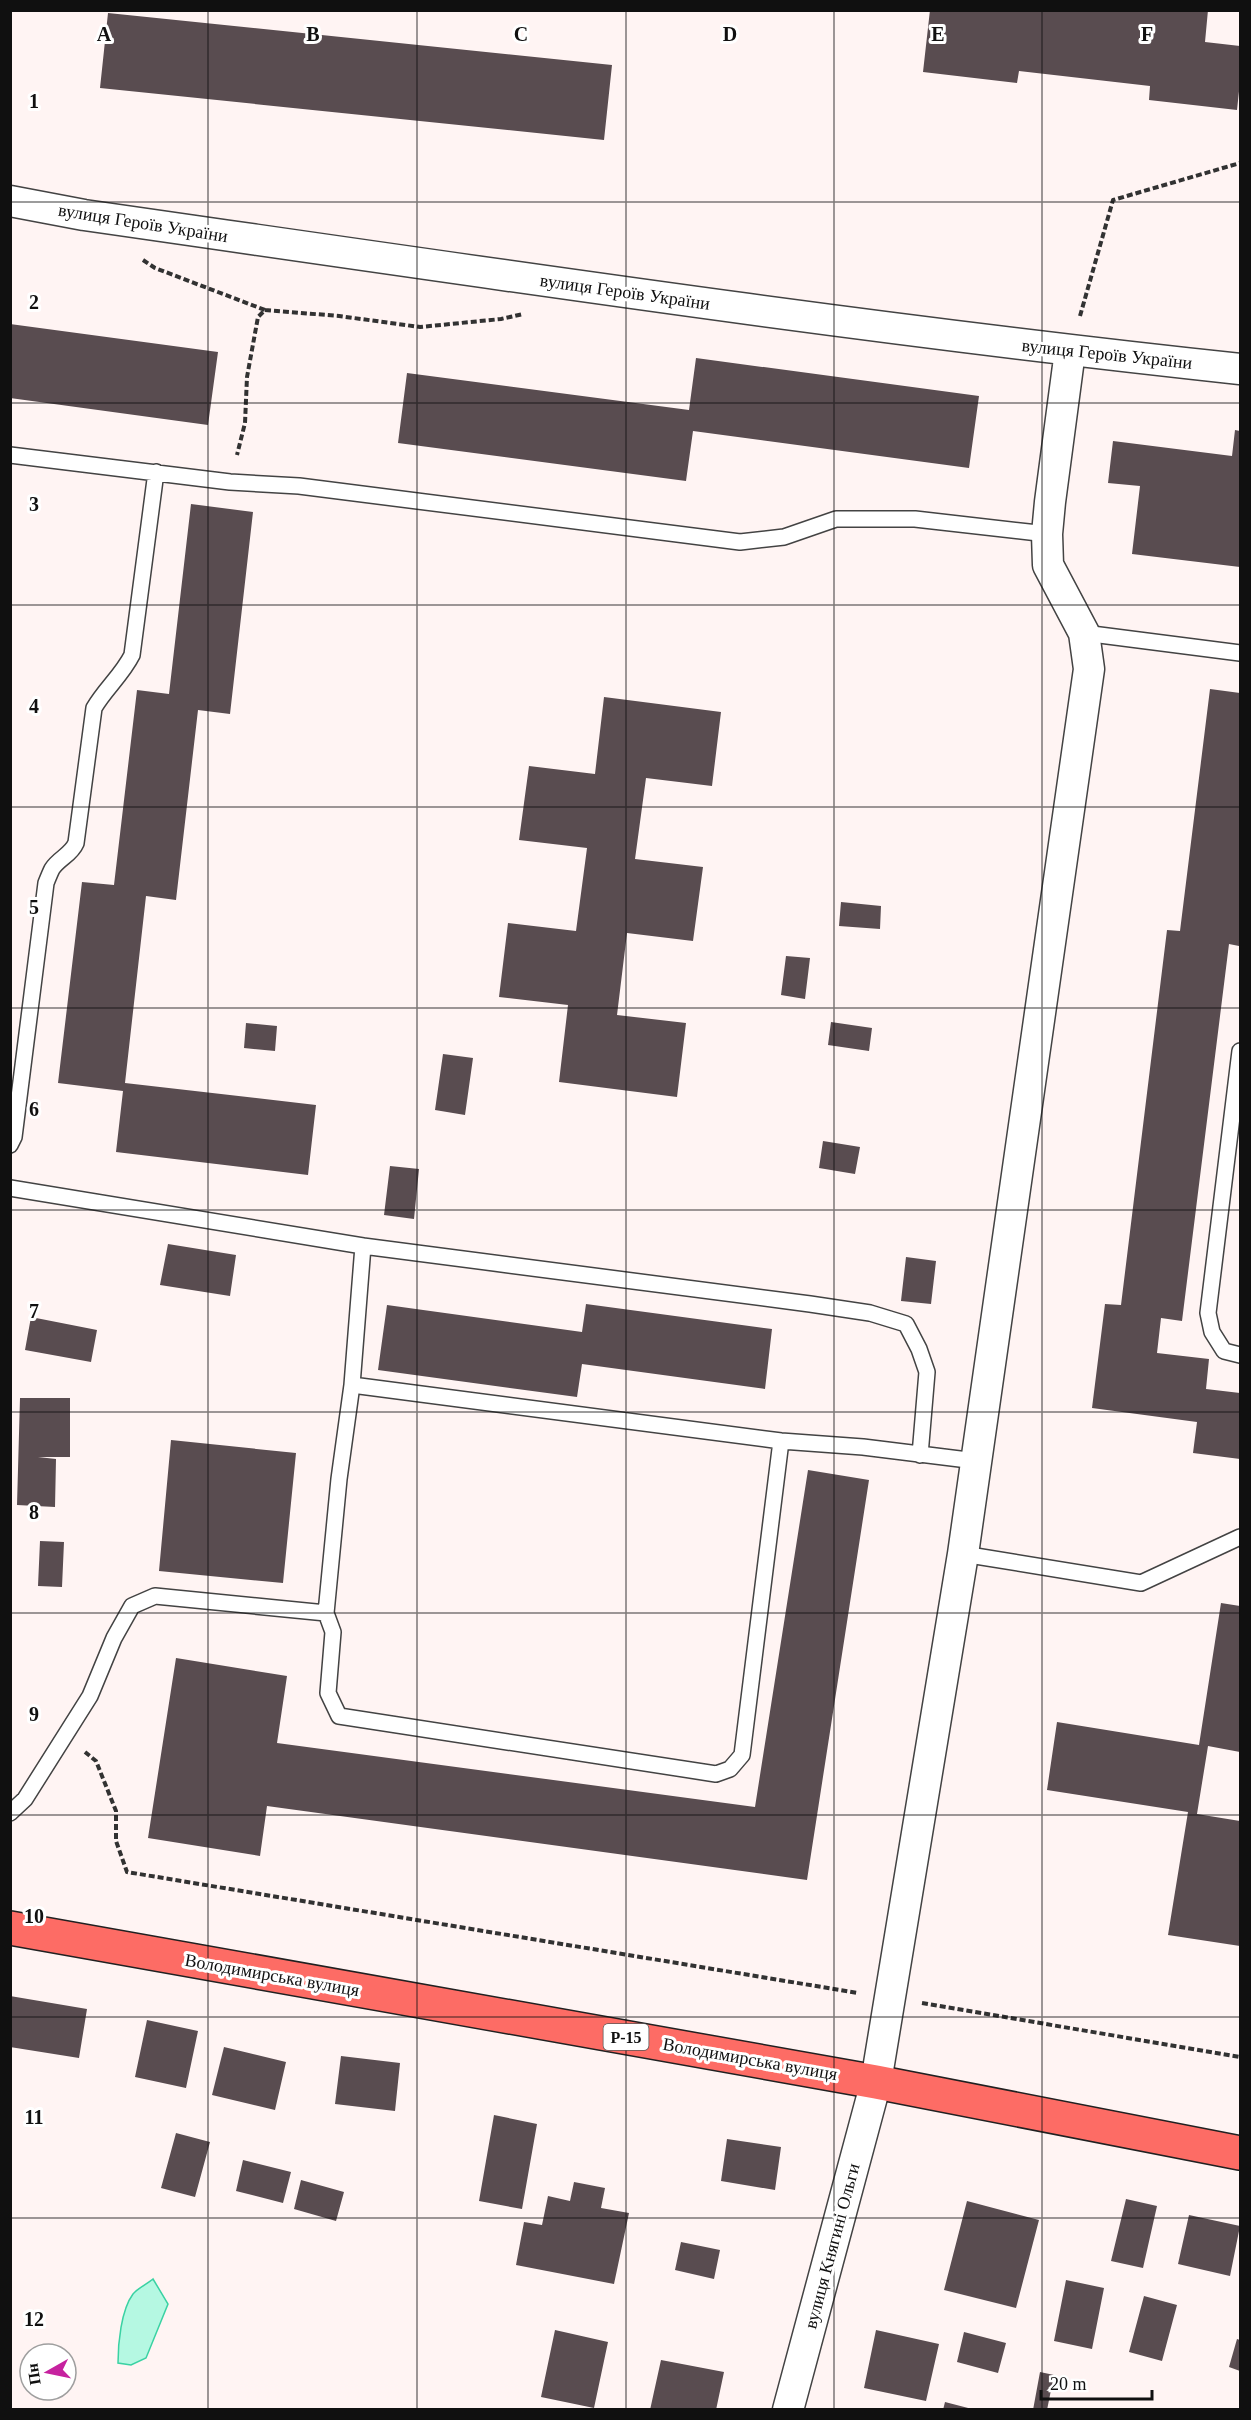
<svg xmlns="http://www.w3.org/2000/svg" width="1251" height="2420" font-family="'Times New Roman',serif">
<rect width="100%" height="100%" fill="#fff4f3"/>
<path fill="#b5f8e2" stroke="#3ad2a3" stroke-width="1.5" d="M153 2279 168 2304 146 2358 131 2365 118 2363C118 2344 121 2310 133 2294 138 2288 147 2284 153 2279Z"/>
<path fill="#594c50" d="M930 10H1208L1205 42 1240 46V82L1237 110 1149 100 1150 86 1019 71 1017 83 923 72Z
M108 13 612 65 604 140 100 88Z
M10 324 218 352 208 425 10 398Z
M696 358 979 396 969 468 693 431 686 481 398 443 407 373 689 410Z
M1235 430 1240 431V567L1132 554 1140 486 1108 483 1113 441 1232 456Z
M191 504 253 512 230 714 198 710 176 900 146 896 125 1083 316 1105 308 1175 116 1152 123 1091 58 1083 82 882 114 885 137 690 169 694Z
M1210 689 1240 693V937L1239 946 1229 944 1182 1321 1161 1318 1157 1353 1209 1359 1206 1389 1240 1393V1459L1193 1453 1197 1422 1092 1408 1105 1304 1121 1305 1167 930 1180 931Z
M604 697 721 712 712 786 646 778 635 859 703 867 693 941 627 933 617 1015 686 1023 677 1097 559 1082 568 1005 499 997 508 923 576 931 587 848 519 840 529 766 595 774Z
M841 902 881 906 880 929 839 926Z
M786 956 810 958 805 999 781 995Z
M831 1022 872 1028 869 1051 828 1045Z
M246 1023 277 1026 275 1051 244 1048Z
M443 1054 473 1058 465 1115 435 1110Z
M823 1141 860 1147 855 1174 819 1168Z
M390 1166 419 1169 414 1219 384 1215Z
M168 1244 236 1255 230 1296 160 1285Z
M906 1257 936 1261 931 1304 901 1301Z
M586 1304 772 1329 765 1389 582 1364 577 1397 378 1370 387 1305 582 1332Z
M31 1317 97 1330 91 1362 25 1350Z
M20 1398H70V1457H38L56 1459 55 1507 17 1505Z
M171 1440 296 1453 283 1583 159 1571Z
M808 1470 869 1480 807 1880 267 1806 260 1856 148 1838 176 1658 287 1676 277 1743 755 1807Z
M40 1541 64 1542 62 1587 38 1586Z
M1221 1603 1240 1606V1752L1208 1746 1197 1814 1240 1821V1946L1168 1935 1188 1812 1047 1790 1057 1722 1199 1745Z
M10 1996 87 2009 79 2058 10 2047Z
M147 2020 198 2031 186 2088 135 2077Z
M224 2047 286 2062 275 2110 212 2095Z
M341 2056 400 2063 395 2111 335 2104Z
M494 2115 537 2124 522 2209 479 2201Z
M176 2133 210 2142 195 2197 161 2188Z
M727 2139 781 2147 775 2190 721 2181Z
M243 2160 291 2172 283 2203 236 2191Z
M301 2180 344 2192 336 2221 294 2209Z
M574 2182 605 2188 601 2208 629 2213 614 2284 516 2265 524 2222 542 2225 548 2196 570 2201Z
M1126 2199 1157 2206 1143 2268 1111 2261Z
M967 2201 1039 2220 1016 2308 944 2290Z
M1189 2215 1240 2226 1230 2276 1178 2264Z
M681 2242 720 2250 714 2279 675 2270Z
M1066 2280 1104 2288 1092 2349 1054 2341Z
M1144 2296 1177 2305 1162 2361 1129 2352Z
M555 2330 608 2342 594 2408 541 2397Z
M876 2330 939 2344 926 2401 864 2388Z
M964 2332 1006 2343 998 2373 957 2362Z
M1237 2339 1240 2340V2371L1229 2367Z
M661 2360 724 2372 716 2410H650Z
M1040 2372 1054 2375 1047 2410H1033Z
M945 2402 972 2409V2410H943Z"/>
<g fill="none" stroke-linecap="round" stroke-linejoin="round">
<defs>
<path id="lane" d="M10 455 230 482 299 486 740 542 784 537 836 519H915L1047 534
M1084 633 1240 653
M1240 1051 1208 1313 1212 1332 1224 1351 1240 1355
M10 1145 14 1137 46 883C48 878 50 873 52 869 59 858 71 855 76 843L94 708C105 689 122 675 132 655L156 472
M10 1188 363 1246 352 1385
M363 1246 810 1304 870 1313 906 1324 919 1349 927 1372 920 1455
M781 1441 742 1755 730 1769 716 1774 339 1716 328 1693 333 1632 326 1613 339 1479 352 1385 781 1441 863 1447 976 1461
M963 1554 1141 1583 1240 1537
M10 1813 25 1799 90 1696 114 1638 132 1606 155 1596 326 1613"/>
<path id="street" d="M10 201 84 215C469 270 854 328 1240 369
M788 2410 876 2082 963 1554 1089 669 1084 633 1048 565 1047 534 1050 502 1070 351"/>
<path id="primary" d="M10 1928 876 2082 1240 2153"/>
</defs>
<use href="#lane" stroke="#434343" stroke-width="18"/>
<use href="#street" stroke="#434343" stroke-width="33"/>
<use href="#primary" stroke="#212121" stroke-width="36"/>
<path stroke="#323232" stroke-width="4" stroke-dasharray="6 3" stroke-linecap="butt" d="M143 260 155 268 265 310 258 317 247 377 245 423 237 455
M265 310 339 316 420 327 501 319 523 314
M1080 316 1113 200 1240 163
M85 1752 96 1761 116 1811V1841L127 1872 858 1993
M922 2003 1240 2057"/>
<use href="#lane" stroke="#fff" stroke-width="15"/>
<use href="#street" stroke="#fff" stroke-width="30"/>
<use href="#primary" stroke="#fd6c65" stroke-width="33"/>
</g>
<path fill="none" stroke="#101010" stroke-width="1.5" stroke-opacity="0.55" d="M208 10V2410M417 10V2410M626 10V2410M834 10V2410M1042 10V2410M10 202H1240M10 403H1240M10 605H1240M10 807H1240M10 1008H1240M10 1210H1240M10 1412H1240M10 1613H1240M10 1815H1240M10 2017H1240M10 2218H1240"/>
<g text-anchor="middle" stroke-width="6" stroke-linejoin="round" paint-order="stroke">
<rect fill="#fff" stroke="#585858" stroke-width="1.5" x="603.5" y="2024" width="45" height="26" rx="4.5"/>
<g font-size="16" font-weight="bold" fill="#101010">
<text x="626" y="2043">Р-15</text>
</g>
<g font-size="18" fill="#101010" stroke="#fff">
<text transform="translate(143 223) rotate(9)" y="6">вулиця Героїв України</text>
<text transform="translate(625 292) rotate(8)" y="6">вулиця Героїв України</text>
<text transform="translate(1107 354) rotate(6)" y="6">вулиця Героїв України</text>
<text transform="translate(272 1975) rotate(10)" y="6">Володимирська вулиця</text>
<text transform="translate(750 2059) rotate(10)" y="6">Володимирська вулиця</text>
<text transform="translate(832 2246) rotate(-75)" y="6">вулиця Княгині Ольги</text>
</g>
</g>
<g font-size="20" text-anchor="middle" font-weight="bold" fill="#101010" stroke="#fff" stroke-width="6" stroke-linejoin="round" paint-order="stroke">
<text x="104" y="41">A</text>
<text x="313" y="41">B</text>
<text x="521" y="41">C</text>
<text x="730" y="41">D</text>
<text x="938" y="41">E</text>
<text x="1147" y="41">F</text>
<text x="34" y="108">1</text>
<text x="34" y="309">2</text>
<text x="34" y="511">3</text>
<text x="34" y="713">4</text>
<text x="34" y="914">5</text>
<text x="34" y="1116">6</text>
<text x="34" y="1318">7</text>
<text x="34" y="1519">8</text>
<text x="34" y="1721">9</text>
<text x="34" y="1923">10</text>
<text x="34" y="2124">11</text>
<text x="34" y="2326">12</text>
</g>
<rect width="1251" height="2420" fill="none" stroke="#101010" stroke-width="24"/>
<g transform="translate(48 2372) rotate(261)"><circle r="28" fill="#ffffff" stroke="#9f9f9f" stroke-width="1.5"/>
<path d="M0-4.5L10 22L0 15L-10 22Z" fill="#c6229f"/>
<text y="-9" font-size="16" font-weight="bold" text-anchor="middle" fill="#101010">Пн</text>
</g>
<path d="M1041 2390v9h111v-9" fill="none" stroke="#101010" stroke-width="3"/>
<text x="1050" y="2390" font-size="18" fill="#101010" stroke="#ffffff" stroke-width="4.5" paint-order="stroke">20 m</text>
</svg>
